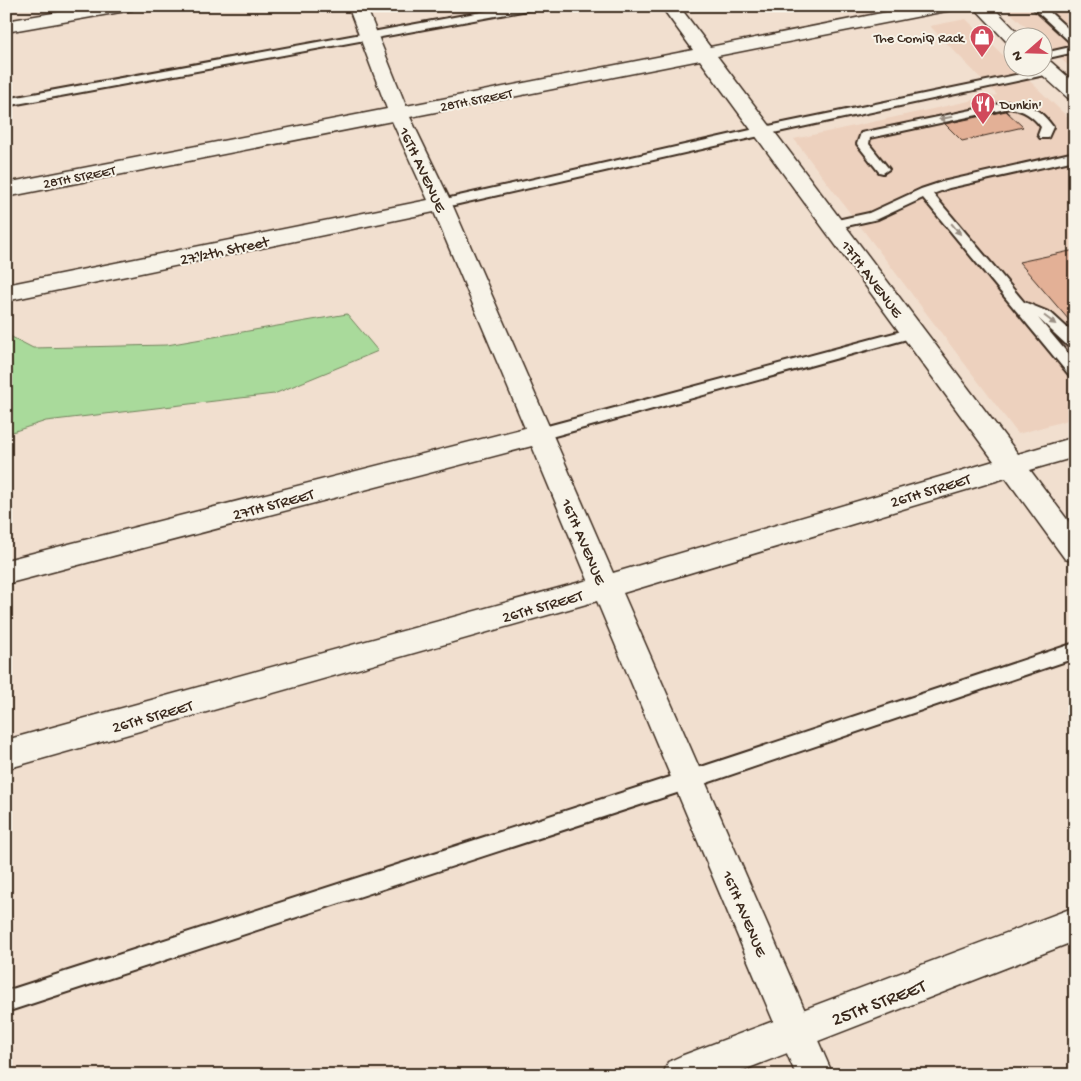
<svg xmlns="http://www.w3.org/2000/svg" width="1081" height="1081" font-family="'Gochi Hand',sans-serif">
<rect width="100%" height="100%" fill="#f1dfcf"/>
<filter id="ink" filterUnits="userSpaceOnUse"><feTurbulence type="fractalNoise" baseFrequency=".02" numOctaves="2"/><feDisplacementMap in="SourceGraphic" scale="10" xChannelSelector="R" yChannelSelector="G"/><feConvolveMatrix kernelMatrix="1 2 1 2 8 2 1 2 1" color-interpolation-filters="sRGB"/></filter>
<g filter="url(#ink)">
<path fill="#edd1be" d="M1003 6H1075V72L1044 43V38L1037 37Z
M966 19 1013 65 1014 68H1016L1075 124V418L1018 434 794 139 997 95 930 26Z"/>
<path fill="#a9da9b" stroke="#72825c" d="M347 314 378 351 274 394 46 421 6 434V334L33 348 167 345Z"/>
<path fill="#e3b096" stroke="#3b2a1e" d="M1006 111 1023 127 962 141 945 124Z
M1075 250V327L1019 262Z"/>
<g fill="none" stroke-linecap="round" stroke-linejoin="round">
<defs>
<path id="lane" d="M514 6H538L533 9 6 106V99Z
M1031 6H1043L1075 35V44L1071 43Z
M1075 46V52L1044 59V53Z
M1050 68 1054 69 1056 71 1054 73 764 135 441 208 435 204 441 200 764 127Z
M1010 102C1030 104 1042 111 1053 127L1048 138H1040L1038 135 1041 127C1033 116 1024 110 1010 108L870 138 869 144 889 169 883 173 879 172 857 144 861 133Z
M1075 152V160L949 188 933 194 1024 302 1051 313 1075 335V349L1070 348 1038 318 1075 362V377L1070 376 923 198 878 219 833 229 827 225 828 222 869 213 921 189 942 182Z
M913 328 918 330 920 333 918 336 540 440 535 438 532 434 535 430 540 428Z
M1075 643V658L689 789 6 1012V991L689 771Z"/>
<path id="street" d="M94 6H135L132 10 126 11 6 32V21Z
M348 6H366L406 106 693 50 661 6H679L710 47 917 6H955L952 10 946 11 717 56 1018 454 1075 437V457L1030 470 1075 530V562L1065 559 1006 478 623 593 833 1075H796L597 601 6 769V740L588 580 532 446 6 584V560L525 428 434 212 6 301V285L428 200 392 121 6 197V183L387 109ZM700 60 994 461 613 573 452 204 410 117Z"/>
<path id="secondary" d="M973 6H992L1023 38H1014V43L1007 42Z
M1044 60 1051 62 1075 83V100L1068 98 1037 70 1036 68H1044Z
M1075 907V941L731 1075H663L668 1062 681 1056Z"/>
</defs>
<use href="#lane" stroke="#3b2a1e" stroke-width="4"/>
<use href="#street" stroke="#3b2a1e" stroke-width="3"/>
<use href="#secondary" stroke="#3b2a1e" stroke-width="3"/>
<use href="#lane" fill="#f7f3e8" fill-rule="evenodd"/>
<use href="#street" fill="#f7f3e8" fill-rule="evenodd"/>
<use href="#secondary" fill="#f7f3e8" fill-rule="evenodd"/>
</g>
<defs><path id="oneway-solid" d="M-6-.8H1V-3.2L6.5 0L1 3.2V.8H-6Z" transform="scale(1.25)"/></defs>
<g fill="#998e83">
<use href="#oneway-solid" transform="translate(946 118) rotate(168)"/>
<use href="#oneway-solid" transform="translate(956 229) rotate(50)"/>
<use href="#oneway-solid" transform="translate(1050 320) rotate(37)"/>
</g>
</g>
<defs>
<symbol id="shop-pin" viewBox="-11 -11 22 30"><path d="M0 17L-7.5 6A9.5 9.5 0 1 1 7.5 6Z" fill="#d1495b" stroke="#f7f3e8"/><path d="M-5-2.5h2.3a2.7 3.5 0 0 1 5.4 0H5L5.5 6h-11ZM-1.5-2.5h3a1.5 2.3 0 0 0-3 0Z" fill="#fff"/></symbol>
<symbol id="restaurant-pin" viewBox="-11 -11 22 30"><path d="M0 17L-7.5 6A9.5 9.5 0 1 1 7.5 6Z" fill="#d1495b" stroke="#f7f3e8"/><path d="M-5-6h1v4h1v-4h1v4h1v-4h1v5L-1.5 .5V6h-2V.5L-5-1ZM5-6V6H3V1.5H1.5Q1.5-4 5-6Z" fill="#fff"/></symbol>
</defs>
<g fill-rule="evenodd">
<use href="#shop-pin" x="968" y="23" width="28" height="38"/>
<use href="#restaurant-pin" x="969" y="90" width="28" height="38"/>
</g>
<g text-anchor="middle" stroke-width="4" stroke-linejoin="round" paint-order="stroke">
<g font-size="14" fill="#3b2a1e" stroke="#f7f3e8" text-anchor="end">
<text x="964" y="42">The ComiQ Rack</text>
<text x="1000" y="109" text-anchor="start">Dunkin'</text>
</g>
<g font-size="14" fill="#3b2a1e" stroke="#f7f3e8">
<text transform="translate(476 99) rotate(-11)" y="5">28TH STREET</text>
<text transform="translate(79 176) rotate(-11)" y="5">28TH STREET</text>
</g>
<g font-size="16" fill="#3b2a1e" stroke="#f7f3e8">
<text transform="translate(424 169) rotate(65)" y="6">16TH AVENUE</text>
<text transform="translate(224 249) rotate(-12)" y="6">27½th Street</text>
<text transform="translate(873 278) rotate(53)" y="6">17TH AVENUE</text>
<text transform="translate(930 489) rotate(-17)" y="6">26TH STREET</text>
<text transform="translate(273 503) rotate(-15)" y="6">27TH STREET</text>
<text transform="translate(585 541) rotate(67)" y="6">16TH AVENUE</text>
<text transform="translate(542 605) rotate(-16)" y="6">26TH STREET</text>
<text transform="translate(152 715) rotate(-16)" y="6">26TH STREET</text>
<text transform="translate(746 913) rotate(67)" y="6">16TH AVENUE</text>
</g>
<g font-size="19" fill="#3b2a1e" stroke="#f7f3e8">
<text transform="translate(878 1001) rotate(-21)" y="7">25TH STREET</text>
</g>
</g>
<rect width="1081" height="1081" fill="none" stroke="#f7f3e8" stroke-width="25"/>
<rect x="12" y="12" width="1056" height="1056" fill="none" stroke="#3b2a1e" stroke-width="2" filter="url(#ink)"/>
<g transform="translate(1028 52) rotate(250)"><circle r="24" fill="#f7f3e8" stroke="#aca397"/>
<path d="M0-4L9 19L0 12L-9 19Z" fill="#d1495b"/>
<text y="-8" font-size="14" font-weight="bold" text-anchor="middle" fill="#3b2a1e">N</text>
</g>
</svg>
